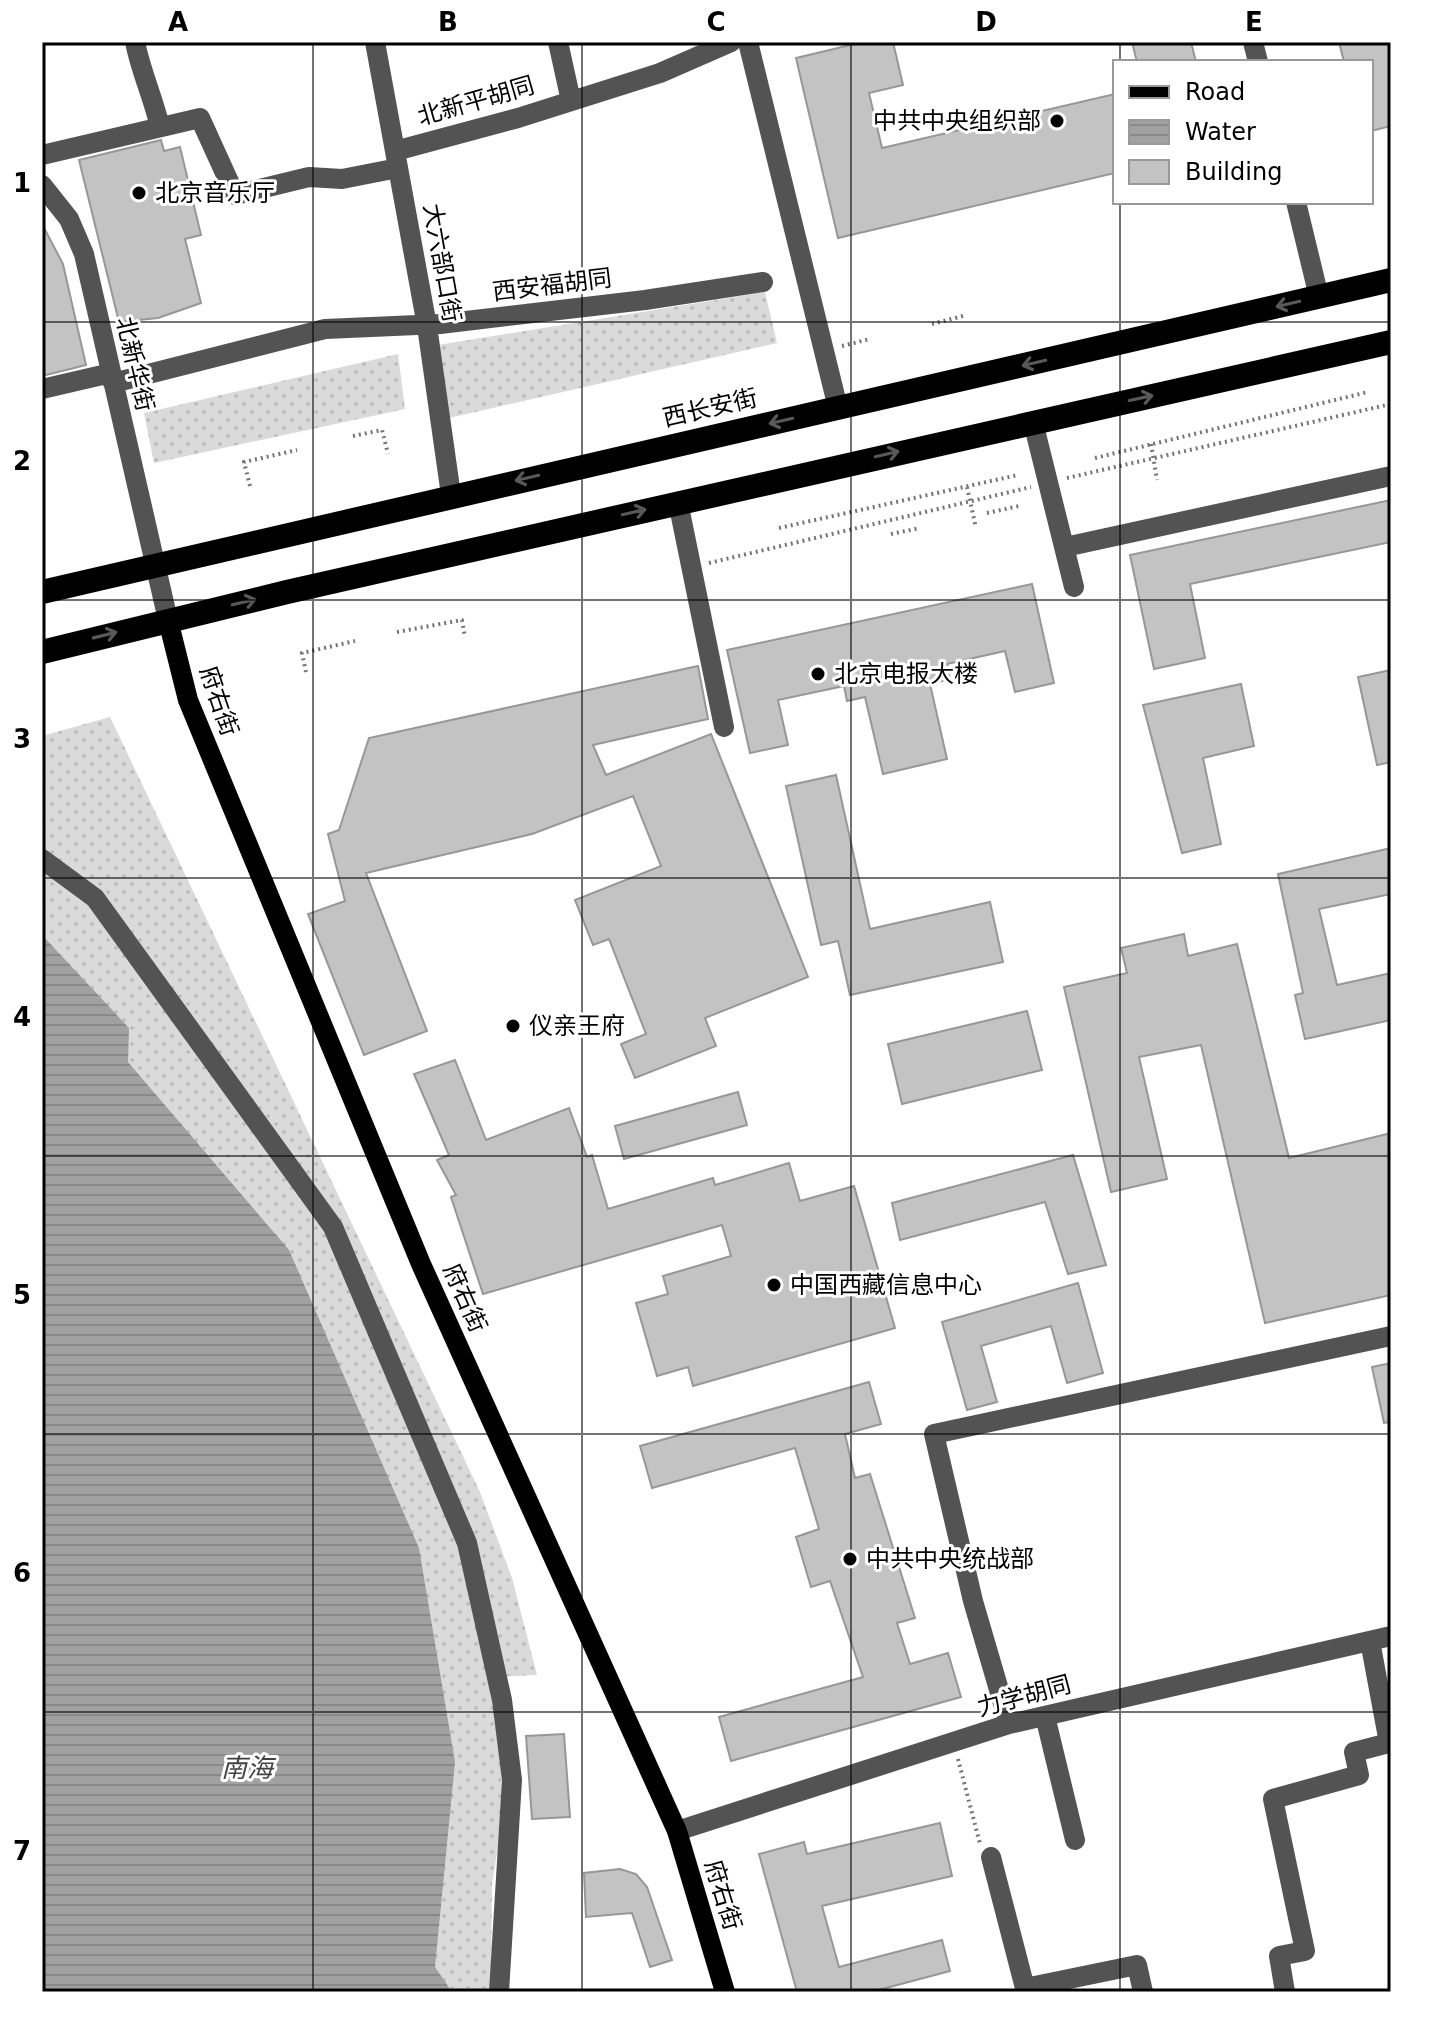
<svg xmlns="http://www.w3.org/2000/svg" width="1433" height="2034" font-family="'DejaVu Sans','Noto Sans SC',sans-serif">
<defs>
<pattern id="grass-dots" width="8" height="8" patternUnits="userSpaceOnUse" patternTransform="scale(2)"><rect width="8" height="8" fill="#dadada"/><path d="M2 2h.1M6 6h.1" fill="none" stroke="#b9b9b9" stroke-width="1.8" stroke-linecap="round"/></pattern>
<pattern id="water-rules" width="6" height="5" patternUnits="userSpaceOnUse" patternTransform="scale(2)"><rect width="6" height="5" fill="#a1a1a1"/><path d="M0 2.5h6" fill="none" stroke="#898989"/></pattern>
</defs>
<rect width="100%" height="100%" fill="#fff"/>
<path fill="url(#grass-dots)" d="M765 292 777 343 449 418 438 345Z
M398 354 405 409 154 463 144 413Z
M110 717 480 1492 512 1578 537 1675 491 1677 501 1758 502 1822 492 1884 491 1992H42V736Z"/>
<path fill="url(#water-rules)" d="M42 935 129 1028 128 1062 289 1250 419 1548 455 1762 435 1967 452 1992H42Z"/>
<path fill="#c3c3c3" stroke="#979797" stroke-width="2" d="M863 42H893L903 85 869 93 882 148 1115 94V173L838 238 796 58Z
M1132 42H1191L1196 62H1137Z
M1339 42H1391V126L1371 131V62H1344Z
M161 140 164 151 180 147 201 235 185 239 201 303 158 318 119 322 79 160Z
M42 224 63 264 86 365 42 376Z
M1391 500V542L1190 584 1205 658 1154 669 1130 555Z
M1032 584 1054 683 1015 692 1005 651 947 664 950 679 930 684 947 759 883 774 865 697 847 701 844 686 778 700 788 745 750 753 727 650Z
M698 666 708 719 593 745 606 775 711 734 808 977 705 1018 716 1046 635 1078 621 1044 646 1034 609 939 593 945 575 900 661 866 633 796 532 834 366 873 427 1031 364 1055 308 914 345 901 328 834 339 830 369 738Z
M1391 670V762L1377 765 1358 677Z
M1241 684 1254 746 1203 758 1221 844 1182 853 1143 705Z
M836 775 870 929 990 902 1003 962 850 995 838 941 821 945 786 786Z
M1391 848V894L1319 909 1337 985 1391 973V1020L1305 1039 1295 995 1303 993 1278 874Z
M1184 934 1188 956 1237 944 1289 1158 1391 1133V1295L1265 1323 1201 1045 1139 1057 1167 1179 1111 1192 1064 987 1127 973 1121 948Z
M1027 1011 1042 1070 902 1104 888 1044Z
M455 1060 486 1140 569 1108 587 1157 592 1155 608 1209 713 1178 715 1185 789 1163 800 1201 854 1186 895 1328 693 1386 688 1367 657 1376 636 1303 668 1294 663 1276 731 1256 722 1225 483 1294 451 1197 456 1195 437 1160 449 1155 414 1074Z
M738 1092 747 1125 624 1159 615 1126Z
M1073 1155 1106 1265 1068 1274 1045 1202 900 1240 892 1203Z
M1078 1283 1103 1373 1067 1383 1051 1326 981 1346 997 1402 967 1410 942 1322Z
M1391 1363V1422L1384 1423 1372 1367Z
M869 1382 881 1424 845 1434 855 1478 870 1474 915 1618 897 1623 910 1664 948 1653 961 1697 731 1761 719 1717 863 1677 830 1581 811 1587 796 1537 819 1529 795 1448 652 1488 640 1446Z
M564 1734 570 1817 532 1819 526 1736Z
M940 1823 952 1876 822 1906 839 1967 942 1940 950 1971 871 1992H797L759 1854 804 1842 807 1854Z
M620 1869 636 1874 647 1887 672 1960 650 1967 632 1913 586 1917 584 1873Z"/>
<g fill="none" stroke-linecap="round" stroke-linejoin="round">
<path stroke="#757575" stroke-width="4" stroke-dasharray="2 4" stroke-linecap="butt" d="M932 324 963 316
M842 346 870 339
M353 436 382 430 388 454
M1151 444 1157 480
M1095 458 1368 392
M1067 478 1391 404
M250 486 244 462 297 450
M967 487 976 528
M987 513 1019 506
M779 528 1018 475
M891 534 920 528
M709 563 1031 487
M397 632 462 620 465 637
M306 672 302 653 355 641
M958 1759 980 1844"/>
<path stroke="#535353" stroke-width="20" d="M135 42C141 72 153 97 160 127
M375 42 427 326 451 495
M558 42 571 101
M748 42 838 408
M1253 42 1258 62
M395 151 518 118 660 73 731 42
M42 155 200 118 235 195 309 177 342 179 398 168
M42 185 69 219 84 254 168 620
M1296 202 1319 297
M113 383 325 329 440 324 645 300 763 282
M42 389 111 373
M1033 422 1074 587
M678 502 724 727
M1065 547 1391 476
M42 859 95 898 333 1227 467 1543 502 1700 512 1780 499 1992
M1045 1716 1075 1840
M1009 1724 973 1601 934 1434 1391 1336
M677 1831 1009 1724 1391 1636
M991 1857 1026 1992
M1025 1988 1137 1965 1143 1992
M1285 1992 1279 1956 1305 1951 1273 1799 1359 1775 1354 1752 1389 1743 1370 1641"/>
<path stroke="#000" stroke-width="20" d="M168 620 188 700 421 1264 677 1831 725 1992"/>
<path stroke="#000" stroke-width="24" d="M42 592 1391 280
M42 652 287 592 1391 342"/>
</g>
<defs><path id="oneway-shaft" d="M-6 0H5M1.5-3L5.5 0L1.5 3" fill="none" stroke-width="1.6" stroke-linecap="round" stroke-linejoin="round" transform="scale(2)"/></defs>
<g stroke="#595959">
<use href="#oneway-shaft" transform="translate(1288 304) rotate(167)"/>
<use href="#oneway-shaft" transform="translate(1034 363) rotate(167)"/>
<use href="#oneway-shaft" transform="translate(1141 398) rotate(-12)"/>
<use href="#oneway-shaft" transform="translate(781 421) rotate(167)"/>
<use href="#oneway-shaft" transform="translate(887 454) rotate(-13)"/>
<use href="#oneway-shaft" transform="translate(527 478) rotate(167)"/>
<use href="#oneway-shaft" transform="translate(634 512) rotate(-13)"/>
<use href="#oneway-shaft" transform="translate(244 602) rotate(-13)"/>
<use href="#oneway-shaft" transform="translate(105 635) rotate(-14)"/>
</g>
<path fill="none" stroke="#000" stroke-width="2" stroke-opacity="0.55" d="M313 42V1992M582 42V1992M851 42V1992M1120 42V62M1120 202V1992M42 322H1391M42 600H1391M42 878H1391M42 1156H1391M42 1434H1391M42 1712H1391"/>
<g fill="#000" stroke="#fff" stroke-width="3">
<circle cx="1057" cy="121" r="8"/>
<circle cx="139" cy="193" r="8"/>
<circle cx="818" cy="674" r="8"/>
<circle cx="513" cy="1026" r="8"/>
<circle cx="774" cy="1285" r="8"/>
<circle cx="850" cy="1559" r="8"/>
</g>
<g text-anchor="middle" stroke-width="6" stroke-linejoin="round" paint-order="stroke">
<g font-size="24" fill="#000" stroke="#fff">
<text transform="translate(476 101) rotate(-16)" y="8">北新平胡同</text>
<text transform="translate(442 263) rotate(80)" y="8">大六部口街</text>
<text transform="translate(552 285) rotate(-7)" y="8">西安福胡同</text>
<text transform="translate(135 364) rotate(77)" y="8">北新华街</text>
<text transform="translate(710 408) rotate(-13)" y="8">西长安街</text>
<text transform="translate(219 701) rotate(71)" y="8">府右街</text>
<text transform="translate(465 1298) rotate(66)" y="8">府右街</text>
<text transform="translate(1024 1696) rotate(-15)" y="8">力学胡同</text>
<text transform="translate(723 1895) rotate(73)" y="8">府右街</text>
</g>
<g font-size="24" fill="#000" stroke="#fff" text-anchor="start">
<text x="1041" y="129" text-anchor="end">中共中央组织部</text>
<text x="155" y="201">北京音乐厅</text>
<text x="834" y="682">北京电报大楼</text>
<text x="529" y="1034">仪亲王府</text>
<text x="790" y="1293">中国西藏信息中心</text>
<text x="866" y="1567">中共中央统战部</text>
</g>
<g font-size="26" font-style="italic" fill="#424242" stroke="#fff">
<text x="247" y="1777">南海</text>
</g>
</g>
<rect width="1433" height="2034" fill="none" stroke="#ffffff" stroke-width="88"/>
<rect x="1113" y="60" width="260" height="144" fill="#ffffff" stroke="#999999" stroke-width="2"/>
<rect x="1129" y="86" width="40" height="12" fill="#000000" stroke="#999999" stroke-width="2"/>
<text x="1185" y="100" font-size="24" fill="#000000">Road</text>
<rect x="1129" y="120" width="40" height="24" fill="url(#water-rules)" stroke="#999999" stroke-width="2"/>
<text x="1185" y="140" font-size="24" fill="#000000">Water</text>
<rect x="1129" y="160" width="40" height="24" fill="#c3c3c3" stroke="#999999" stroke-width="2"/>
<text x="1185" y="180" font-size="24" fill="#000000">Building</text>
<rect x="44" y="44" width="1345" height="1946" fill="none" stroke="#000" stroke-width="3"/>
<g font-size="26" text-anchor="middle" font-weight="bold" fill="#000">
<text x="178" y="31">A</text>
<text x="448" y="31">B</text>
<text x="716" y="31">C</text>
<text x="986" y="31">D</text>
<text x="1254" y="31">E</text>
<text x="22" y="192">1</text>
<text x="22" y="470">2</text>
<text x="22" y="748">3</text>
<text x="22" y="1026">4</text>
<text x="22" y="1304">5</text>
<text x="22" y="1582">6</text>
<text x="22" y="1860">7</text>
</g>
</svg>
